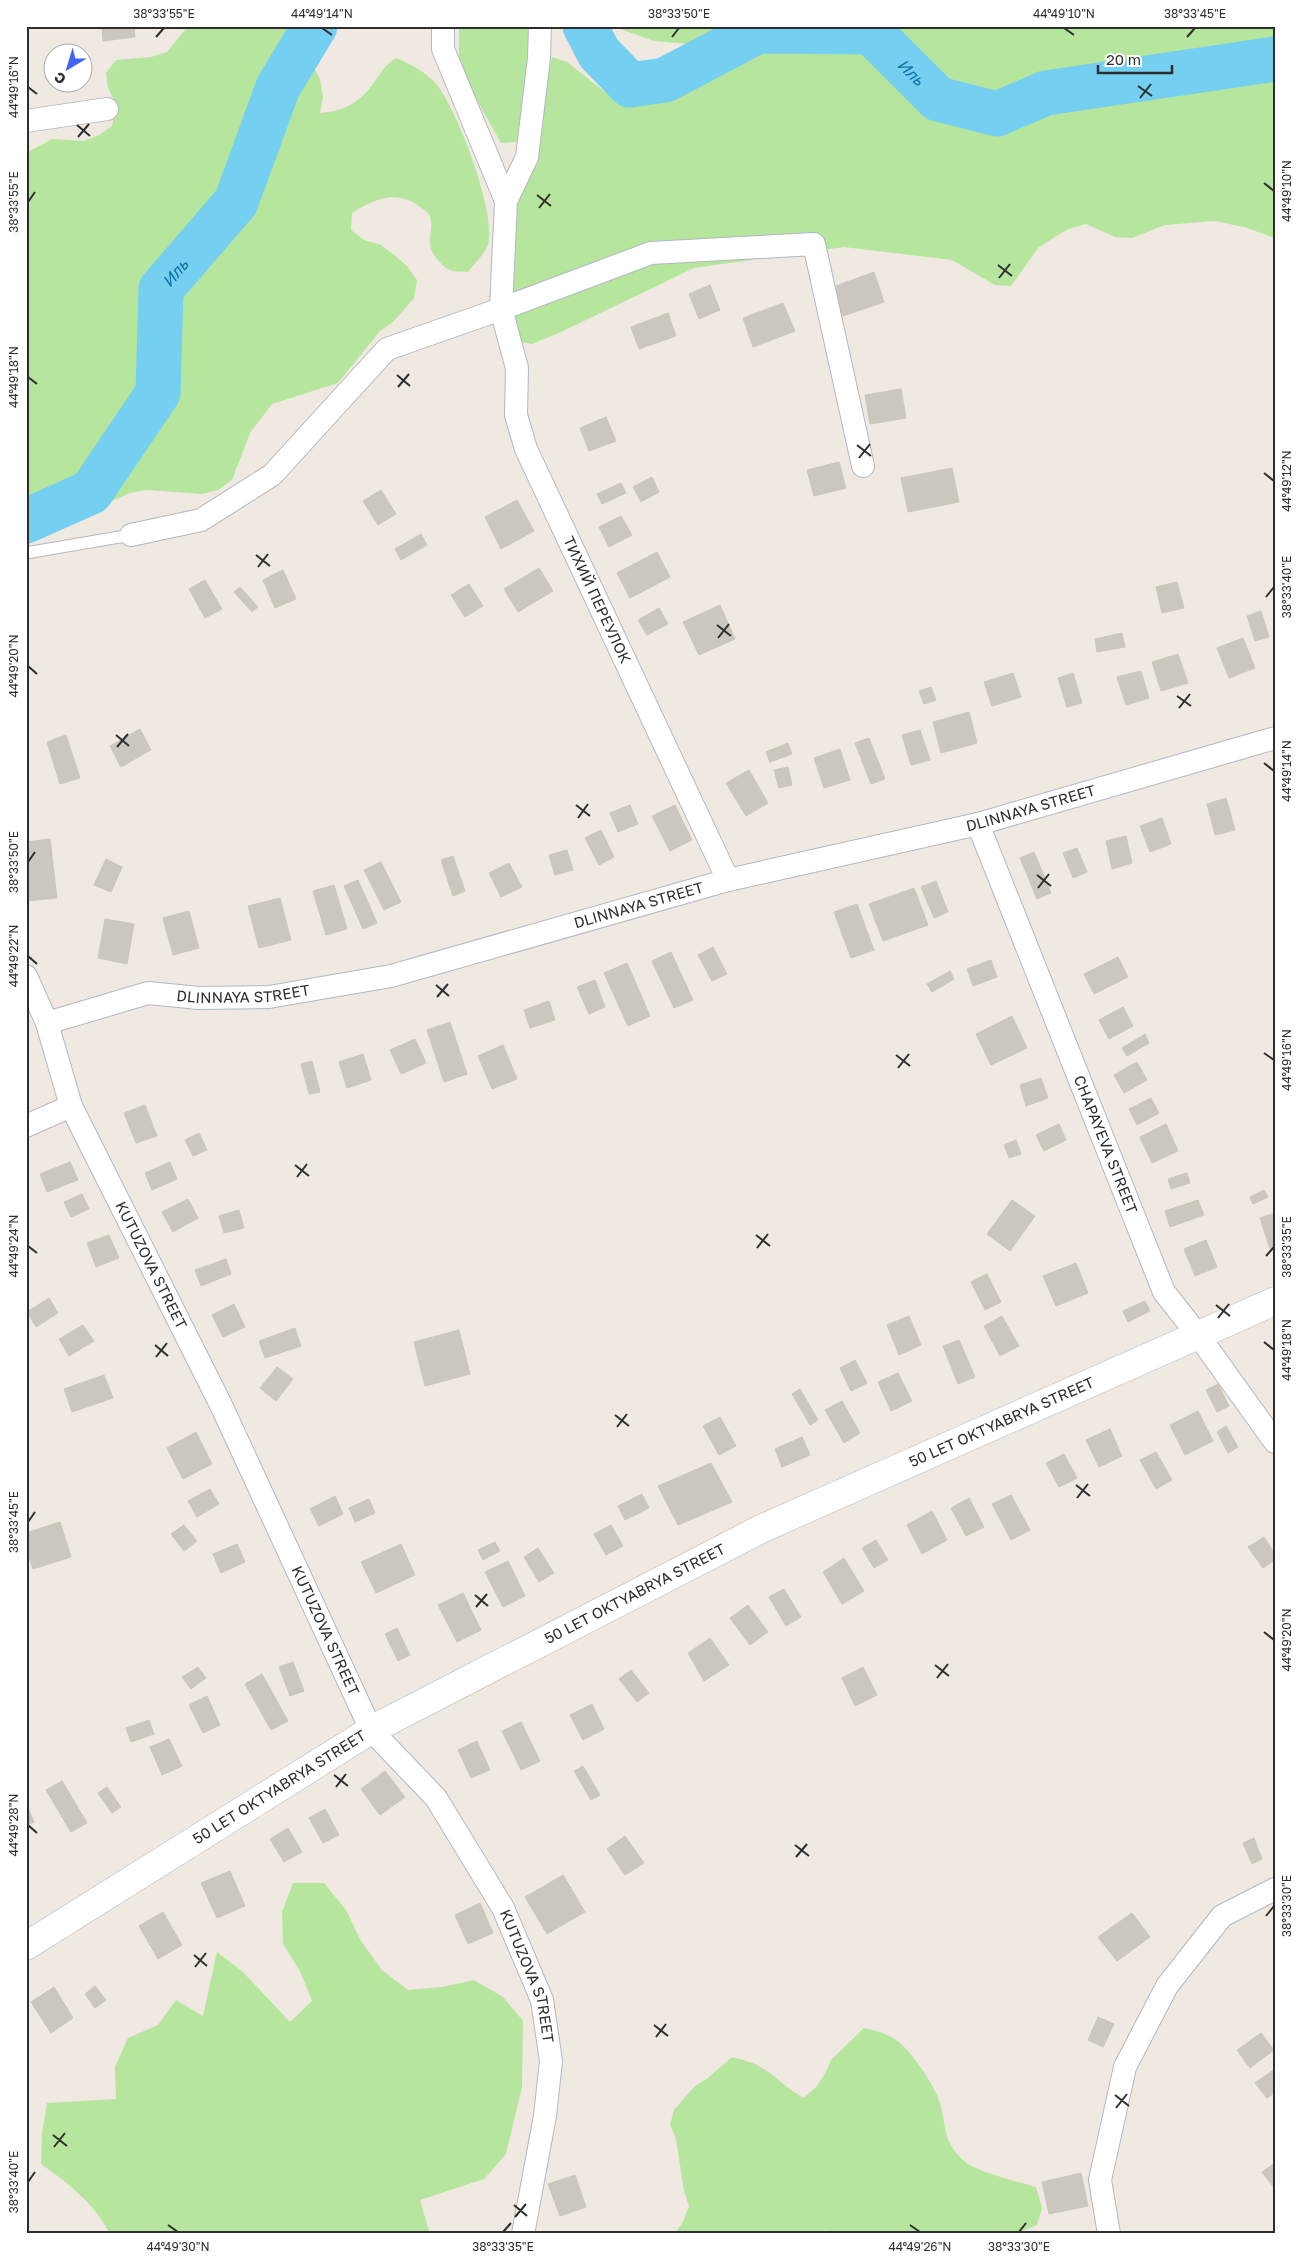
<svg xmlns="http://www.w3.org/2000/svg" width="1301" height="2260" font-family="'Golos Text',sans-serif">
<rect width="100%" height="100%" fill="#efe9e1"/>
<path fill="#b6e59e" d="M188 26H308L304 51 320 79 323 97 320 113C345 111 361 102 375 81 384 69 383 67 396 58 411 64 426 72 437 85 457 110 497 213 488 244 484 255 475 263 468 272 463 271 456 272 452 271 443 268 431 254 430 245 429 234 434 225 429 214 427 211 423 209 420 207 397 189 374 199 352 213L351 230 364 240 381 245 393 254 407 266 417 280 414 298 393 322 380 331 338 383 272 404 250 433 232 480 218 490 202 494 146 490 130 493 26 538V153L52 139 84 141 99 135 112 126 116 105 108 88 106 73 116 60 151 57 167 52Z
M459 26H531L523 127 516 142 501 143 459 68Z
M612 26H1275V238L1244 227 1214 221 1165 225 1132 238 1115 237 1086 224 1068 229 1039 247 1011 286 995 285 952 260 844 247 694 268 561 332 532 344 516 341 513 325 512 211 542 104 552 57 567 62 605 92 696 84 702 45 654 41Z
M293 1883H324L346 1910 361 1941 382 1970 408 1990 442 1987 474 1980 503 1997 523 2021 522 2087 506 2154 484 2179 420 2200 429 2231 434 2234H110C96 2205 67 2182 41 2164L42 2133 47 2103 116 2099 115 2067 128 2038 158 2025 176 2000 203 2016 217 1952 243 1972 290 2022 312 2001 300 1971 283 1944 282 1912Z
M864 2028C874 2030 884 2033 893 2038 909 2047 929 2078 937 2095 948 2121 939 2138 964 2161 977 2172 1019 2182 1036 2187L1042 2208 1037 2225 1015 2234H833L826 2230 822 2234H674L683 2222 689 2206 684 2191 676 2139 670 2125 674 2110 695 2086 708 2078 732 2057C743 2060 753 2062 762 2068 777 2077 788 2090 804 2098L816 2087 825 2074 831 2060Z"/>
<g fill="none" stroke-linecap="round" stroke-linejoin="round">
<g stroke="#75cff0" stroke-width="45">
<path id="s1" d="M585 26 599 53 630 85 665 80 758 31 871 32 938 99 997 114 1046 93 1275 59"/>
<path id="s2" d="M26 521 91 492 158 393 161 289 236 202 278 87 315 26"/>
</g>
</g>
<path fill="#cbc7bf" stroke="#cbc5ba" d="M102 26H134L135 37 103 41Z
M874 272 884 302 843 316 833 287Z
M710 285 720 310 699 319 689 294Z
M783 303 795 331 753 347 743 318Z
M668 313 676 336 639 349 631 327Z
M901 389 906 418 870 424 865 395Z
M606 417 616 441 589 451 580 428Z
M839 462 846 488 814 496 807 470Z
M952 468 959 502 908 512 901 478Z
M652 477 659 492 641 502 633 487Z
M621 483 626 493 602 504 597 494Z
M381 490 396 514 378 525 363 501Z
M517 500 534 531 501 549 485 517Z
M621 516 632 535 609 547 599 527Z
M421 534 427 545 401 560 395 549Z
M657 552 670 577 630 598 617 573Z
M539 568 553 591 518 612 504 589Z
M283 570 296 599 275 608 263 580Z
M205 580 222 609 205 618 189 589Z
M1177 582 1184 608 1162 613 1156 587Z
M469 584 483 606 465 617 451 595Z
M240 587 258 607 252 612 234 592Z
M720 605 735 639 699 655 683 622Z
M659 608 668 624 647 635 638 620Z
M1261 611 1269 637 1255 641 1247 616Z
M1122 633 1125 647 1097 652 1095 639Z
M1243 638 1255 668 1229 678 1217 648Z
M1178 654 1188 683 1161 691 1152 662Z
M1141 671 1149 698 1126 705 1117 677Z
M1013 673 1021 697 992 706 984 682Z
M1073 673 1082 703 1067 707 1058 678Z
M931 687 936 700 924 704 919 691Z
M969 712 977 743 941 753 933 722Z
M140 729 151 750 121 767 110 746Z
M920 730 930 760 911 765 902 735Z
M66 735 80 778 60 784 47 742Z
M869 738 885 779 871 784 855 743Z
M788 743 792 754 770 762 766 752Z
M840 749 850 780 824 788 814 758Z
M788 767 792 785 779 788 774 770Z
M749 770 768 803 746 816 726 783Z
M1226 798 1235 830 1215 835 1207 804Z
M630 805 638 824 618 832 610 813Z
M675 805 692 840 670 851 652 816Z
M1162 818 1171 844 1150 852 1140 826Z
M601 830 614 857 599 865 585 838Z
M1126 836 1132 863 1112 869 1106 841Z
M50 839 57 898 26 901V842Z
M1077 848 1087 872 1073 878 1063 853Z
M567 850 573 870 555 875 549 855Z
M1034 852 1051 893 1037 899 1020 858Z
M453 856 465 891 453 896 441 860Z
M106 859 122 867 111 892 94 885Z
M381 862 401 902 384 910 364 870Z
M509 863 522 887 501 897 489 873Z
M358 880 377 923 363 929 344 886Z
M936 881 948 912 934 918 921 887Z
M334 885 347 929 326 935 313 891Z
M914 888 928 925 883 941 869 904Z
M280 898 291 940 259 948 248 906Z
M857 904 874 950 851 958 834 912Z
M189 911 199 948 173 955 163 918Z
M105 919 134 924 127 964 98 958Z
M713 947 727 974 712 981 698 955Z
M671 952 693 1000 674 1008 652 961Z
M1118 957 1128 977 1094 994 1084 974Z
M991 960 997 977 973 986 967 969Z
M627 963 650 1016 628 1026 604 973Z
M950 971 954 979 932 992 927 984Z
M595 980 605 1007 589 1014 577 987Z
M549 1001 555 1020 530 1028 524 1010Z
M1123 1007 1133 1026 1109 1039 1099 1020Z
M1012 1016 1027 1048 991 1065 976 1034Z
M450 1022 467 1074 444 1082 427 1030Z
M1145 1034 1149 1043 1127 1056 1122 1048Z
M415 1039 426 1063 401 1074 390 1050Z
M503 1045 517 1079 492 1089 478 1056Z
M363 1054 371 1080 347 1088 339 1062Z
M312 1061 320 1092 309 1094 301 1064Z
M1137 1062 1147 1080 1124 1093 1114 1075Z
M1041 1078 1048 1098 1026 1106 1020 1085Z
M1151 1098 1159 1113 1137 1125 1129 1109Z
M145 1105 157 1136 136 1143 124 1113Z
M1059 1124 1066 1140 1044 1151 1036 1135Z
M1166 1124 1178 1151 1152 1163 1140 1137Z
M199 1133 207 1150 193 1156 185 1140Z
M1016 1140 1021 1154 1009 1158 1004 1145Z
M70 1162 78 1180 47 1192 40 1174Z
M170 1162 177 1179 152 1190 145 1173Z
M1187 1173 1190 1183 1171 1189 1168 1179Z
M1264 1190 1268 1197 1253 1204 1250 1197Z
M82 1194 89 1209 71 1217 64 1202Z
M188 1199 198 1218 173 1232 162 1212Z
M1012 1200 1035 1216 1010 1251 987 1234Z
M1198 1200 1204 1215 1170 1227 1165 1211Z
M239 1210 244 1228 224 1233 219 1216Z
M1275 1213V1247L1270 1249 1260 1218Z
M109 1235 119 1258 96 1267 87 1243Z
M1206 1240 1217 1267 1195 1276 1184 1249Z
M226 1259 231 1274 201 1286 195 1270Z
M1076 1263 1088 1293 1056 1306 1043 1276Z
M987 1274 1001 1302 985 1310 971 1282Z
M49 1298 58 1313 36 1327 27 1312Z
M1145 1301 1150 1311 1128 1322 1123 1311Z
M234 1304 245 1327 223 1337 212 1315Z
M909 1316 921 1345 899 1355 887 1325Z
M1002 1316 1019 1346 1000 1356 984 1326Z
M83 1325 94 1341 69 1356 59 1339Z
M295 1328 301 1346 265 1358 259 1341Z
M459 1330 470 1374 425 1386 414 1342Z
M959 1340 975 1377 958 1384 943 1346Z
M855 1360 867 1383 851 1391 840 1368Z
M277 1367 293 1379 276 1401 260 1388Z
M898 1373 912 1401 891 1411 878 1382Z
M104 1375 113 1398 72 1412 64 1389Z
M1218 1384 1229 1406 1217 1412 1206 1390Z
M800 1389 818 1420 810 1425 792 1394Z
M842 1401 860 1433 844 1443 825 1410Z
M1198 1411 1213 1441 1185 1455 1170 1425Z
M720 1417 736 1446 719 1455 703 1426Z
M1226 1426 1238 1447 1228 1453 1217 1432Z
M1110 1429 1122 1456 1099 1467 1086 1440Z
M196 1432 212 1464 183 1479 167 1448Z
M802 1437 810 1455 782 1467 775 1449Z
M1156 1452 1172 1480 1156 1489 1140 1460Z
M1064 1454 1077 1478 1059 1487 1046 1463Z
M711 1463 732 1502 678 1525 658 1486Z
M210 1489 219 1504 197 1517 188 1501Z
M642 1494 649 1508 625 1520 618 1506Z
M1011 1495 1030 1530 1011 1540 992 1504Z
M335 1496 343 1514 319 1526 310 1509Z
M969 1498 984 1527 966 1536 951 1508Z
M369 1499 375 1513 355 1522 349 1508Z
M932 1511 947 1540 922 1554 907 1525Z
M60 1522 71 1557 33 1569 26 1548V1533Z
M184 1525 197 1541 184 1551 171 1534Z
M611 1525 623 1546 606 1555 594 1534Z
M1264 1537 1275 1554V1560L1263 1568 1248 1547Z
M876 1540 888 1560 874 1568 862 1548Z
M495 1542 500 1551 483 1560 478 1550Z
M237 1544 245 1562 221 1573 213 1554Z
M401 1544 415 1575 376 1593 361 1562Z
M538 1548 554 1573 539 1582 524 1557Z
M844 1558 864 1591 842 1604 823 1572Z
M508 1561 525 1596 503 1607 485 1572Z
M784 1589 801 1617 786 1626 769 1597Z
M463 1593 481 1630 457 1642 438 1605Z
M748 1605 768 1632 750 1645 730 1618Z
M397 1628 410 1655 398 1661 385 1634Z
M710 1638 729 1665 704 1681 688 1653Z
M293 1662 304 1691 290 1696 279 1667Z
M198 1667 206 1678 191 1689 182 1677Z
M863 1667 877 1695 855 1706 842 1678Z
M631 1670 649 1693 637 1702 619 1679Z
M262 1674 288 1721 271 1730 245 1684Z
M207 1696 220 1725 203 1733 189 1705Z
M592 1704 604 1729 583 1740 570 1715Z
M149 1720 154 1734 131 1742 126 1728Z
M521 1722 540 1761 521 1770 502 1731Z
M169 1739 182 1766 162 1775 150 1747Z
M477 1741 490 1770 471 1778 458 1750Z
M583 1766 600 1795 591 1800 574 1771Z
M385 1771 405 1797 380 1815 361 1789Z
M62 1781 87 1823 71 1832 46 1790Z
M107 1787 121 1807 112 1813 98 1793Z
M28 1808 34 1822 26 1825V1809Z
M325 1809 339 1835 323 1843 309 1818Z
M288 1828 302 1852 284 1862 270 1839Z
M625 1836 644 1863 625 1875 607 1849Z
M1254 1838 1262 1859 1252 1864 1243 1843Z
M230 1871 245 1906 217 1918 201 1883Z
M563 1875 585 1912 547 1934 525 1897Z
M480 1903 493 1933 468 1944 455 1915Z
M163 1912 182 1945 158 1959 139 1926Z
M1132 1913 1150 1937 1117 1961 1098 1937Z
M95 1986 106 2000 95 2008 85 1994Z
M54 1987 73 2018 51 2033 31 2002Z
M1098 2017 1114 2024 1103 2047 1088 2040Z
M1261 2033 1274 2050 1250 2068 1237 2050Z
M1275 2069V2093L1267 2098 1255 2083Z
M1275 2163V2189L1262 2172Z
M1081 2173 1088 2206 1049 2214 1042 2182Z
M575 2175 586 2207 560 2216 548 2184Z"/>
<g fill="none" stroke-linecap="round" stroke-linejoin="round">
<defs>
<path id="service" d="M26 553 131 535"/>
<g id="minor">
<path d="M443 26V49L506 201"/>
<path id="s3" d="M540 26 539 58 527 157 506 201 501 309 517 368 516 415 526 449 728 880"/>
<path d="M26 121 107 109"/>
<path d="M131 535 201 520 272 475 387 349 501 309 651 253 814 244 863 466"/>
<path id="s4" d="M978 824 1164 1292 1198 1335 1275 1442"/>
<path id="s5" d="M26 976 47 1023 71 1106 221 1405 371 1730 436 1798 503 1908 542 2000 551 2061 545 2116 523 2234"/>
<path id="s6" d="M47 1023 148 993 199 998 269 997 391 976 728 880 978 824 1275 738"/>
<path d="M26 1126 71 1106"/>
<path d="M1109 2234 1100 2180 1125 2067 1167 1986 1222 1916 1275 1889"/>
</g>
<g id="tertiary">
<path id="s7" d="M26 1946 371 1730 761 1529 1275 1301"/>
</g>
</defs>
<use href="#service" stroke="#b4b7c1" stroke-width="13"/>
<use href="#minor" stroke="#b4b7c1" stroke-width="24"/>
<use href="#tertiary" stroke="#b4b7c1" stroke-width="29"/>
<use href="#service" stroke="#fff" stroke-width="11"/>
<use href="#minor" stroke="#fff" stroke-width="22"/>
<use href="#tertiary" stroke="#fff" stroke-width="28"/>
</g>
<path fill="none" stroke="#2e2e2e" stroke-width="2" d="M322 28 332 35M1064 28 1074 35M156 37 164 28M672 37 679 28M1187 37 1195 28M1138 86 1152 96M28 87 37 94M1140 98 1151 84M77 125 90 136M78 137 89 124M1264 183 1274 191M537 195 551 206M28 202 35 192M539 208 550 194M998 265 1012 276M999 278 1010 264M397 375 410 386M28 377 37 384M398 387 409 374M857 445 871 456M859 458 870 444M1264 473 1274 481M256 555 270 566M258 567 268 554M1266 597 1274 587M717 625 731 636M718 638 729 624M28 666 37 674M1177 696 1191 706M1179 708 1190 694M116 735 129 746M117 747 128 734M1264 763 1274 771M576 805 590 816M578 818 588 804M28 862 35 852M1037 875 1051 886M1038 888 1049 874M28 956 37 964M436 985 449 996M437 997 448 984M1264 1053 1274 1060M896 1055 910 1066M898 1068 909 1054M295 1165 309 1176M297 1177 307 1164M756 1235 770 1246M28 1246 37 1253M757 1248 768 1234M1266 1256 1274 1247M1216 1305 1230 1316M1218 1318 1229 1304M1264 1342 1274 1350M155 1345 168 1356M156 1357 167 1343M615 1415 629 1426M617 1427 627 1414M1076 1485 1090 1496M1077 1498 1088 1484M28 1522 35 1512M475 1595 488 1606M476 1607 487 1594M1264 1632 1274 1640M935 1665 949 1676M937 1678 948 1664M334 1775 348 1786M336 1787 346 1774M28 1825 37 1833M795 1845 809 1856M796 1857 807 1844M1266 1916 1274 1906M194 1955 207 1966M195 1967 206 1953M654 2025 668 2036M656 2037 666 2024M1115 2095 1129 2106M1116 2108 1127 2094M53 2135 67 2146M54 2147 65 2133M28 2182 35 2172M514 2205 527 2216M515 2217 526 2204M168 2225 178 2232M910 2225 920 2232M503 2232 511 2223M1019 2232 1026 2223"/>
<g text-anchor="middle" stroke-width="4.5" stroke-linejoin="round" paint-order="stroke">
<g font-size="15" fill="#2e2e2e" stroke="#fff">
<text dy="5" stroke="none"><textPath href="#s3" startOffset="599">ТИХИЙ ПЕРЕУЛОК</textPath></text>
<text dy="5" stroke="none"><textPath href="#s6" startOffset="1012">DLINNAYA STREET</textPath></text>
<text dy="5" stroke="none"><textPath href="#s6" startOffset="608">DLINNAYA STREET</textPath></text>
<text dy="5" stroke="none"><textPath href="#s6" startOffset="201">DLINNAYA STREET</textPath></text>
<text dy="5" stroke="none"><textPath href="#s4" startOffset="345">CHAPAYEVA STREET</textPath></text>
<text dy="5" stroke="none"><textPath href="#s5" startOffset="316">KUTUZOVA STREET</textPath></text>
<text dy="5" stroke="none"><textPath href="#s7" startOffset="1109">50 LET OKTYABRYA STREET</textPath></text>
<text dy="5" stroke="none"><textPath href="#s7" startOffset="704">50 LET OKTYABRYA STREET</textPath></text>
<text dy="5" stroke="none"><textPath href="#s5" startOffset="721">KUTUZOVA STREET</textPath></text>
<text dy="5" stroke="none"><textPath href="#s7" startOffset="299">50 LET OKTYABRYA STREET</textPath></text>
<text dy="5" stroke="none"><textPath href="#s5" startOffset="1126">KUTUZOVA STREET</textPath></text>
</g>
<g font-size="16" font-style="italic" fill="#0d6fa3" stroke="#fff">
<text dy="6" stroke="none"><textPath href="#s1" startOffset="385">Иль</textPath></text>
<text dy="6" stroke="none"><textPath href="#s2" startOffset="316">Иль</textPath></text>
</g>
</g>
<rect width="1301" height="2260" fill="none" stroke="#ffffff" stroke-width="55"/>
<g transform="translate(68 68) rotate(218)"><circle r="24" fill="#ffffff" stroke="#ababab"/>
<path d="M0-4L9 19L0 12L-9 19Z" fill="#4264fb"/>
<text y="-8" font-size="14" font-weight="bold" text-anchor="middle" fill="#2e2e2e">С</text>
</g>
<path d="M1098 65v8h74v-8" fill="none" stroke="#2e2e2e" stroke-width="2.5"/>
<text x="1106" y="65" font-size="15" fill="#2e2e2e" stroke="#ffffff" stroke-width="4" paint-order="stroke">20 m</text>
<rect x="28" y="28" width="1246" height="2204" fill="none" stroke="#2e2e2e" stroke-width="2"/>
<g font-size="12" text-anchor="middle" fill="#2e2e2e">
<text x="164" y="18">38°33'55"E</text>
<text x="322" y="18">44°49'14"N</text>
<text x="679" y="18">38°33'50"E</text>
<text x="1064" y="18">44°49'10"N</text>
<text x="1195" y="18">38°33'45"E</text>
<text transform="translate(14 87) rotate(-90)" y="4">44°49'16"N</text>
<text transform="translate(1287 191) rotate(-90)" y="4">44°49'10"N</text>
<text transform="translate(14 202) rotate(-90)" y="4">38°33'55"E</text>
<text transform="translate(14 377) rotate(-90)" y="4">44°49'18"N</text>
<text transform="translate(1287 481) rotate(-90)" y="4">44°49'12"N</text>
<text transform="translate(1287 587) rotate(-90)" y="4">38°33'40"E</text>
<text transform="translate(14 666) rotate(-90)" y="4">44°49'20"N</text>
<text transform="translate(1287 771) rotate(-90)" y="4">44°49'14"N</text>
<text transform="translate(14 862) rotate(-90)" y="4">38°33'50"E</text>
<text transform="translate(14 956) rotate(-90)" y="4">44°49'22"N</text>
<text transform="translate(1287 1060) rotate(-90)" y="4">44°49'16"N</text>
<text transform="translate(14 1246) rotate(-90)" y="4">44°49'24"N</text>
<text transform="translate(1287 1247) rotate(-90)" y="4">38°33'35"E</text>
<text transform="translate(1287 1350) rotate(-90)" y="4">44°49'18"N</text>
<text transform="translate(14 1522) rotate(-90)" y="4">38°33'45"E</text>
<text transform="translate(1287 1640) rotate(-90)" y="4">44°49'20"N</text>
<text transform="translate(14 1825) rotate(-90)" y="4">44°49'28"N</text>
<text transform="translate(1287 1906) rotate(-90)" y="4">38°33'30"E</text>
<text transform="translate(14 2182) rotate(-90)" y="4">38°33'40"E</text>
<text x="178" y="2251">44°49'30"N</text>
<text x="503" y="2251">38°33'35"E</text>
<text x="920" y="2251">44°49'26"N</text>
<text x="1019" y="2251">38°33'30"E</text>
</g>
</svg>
